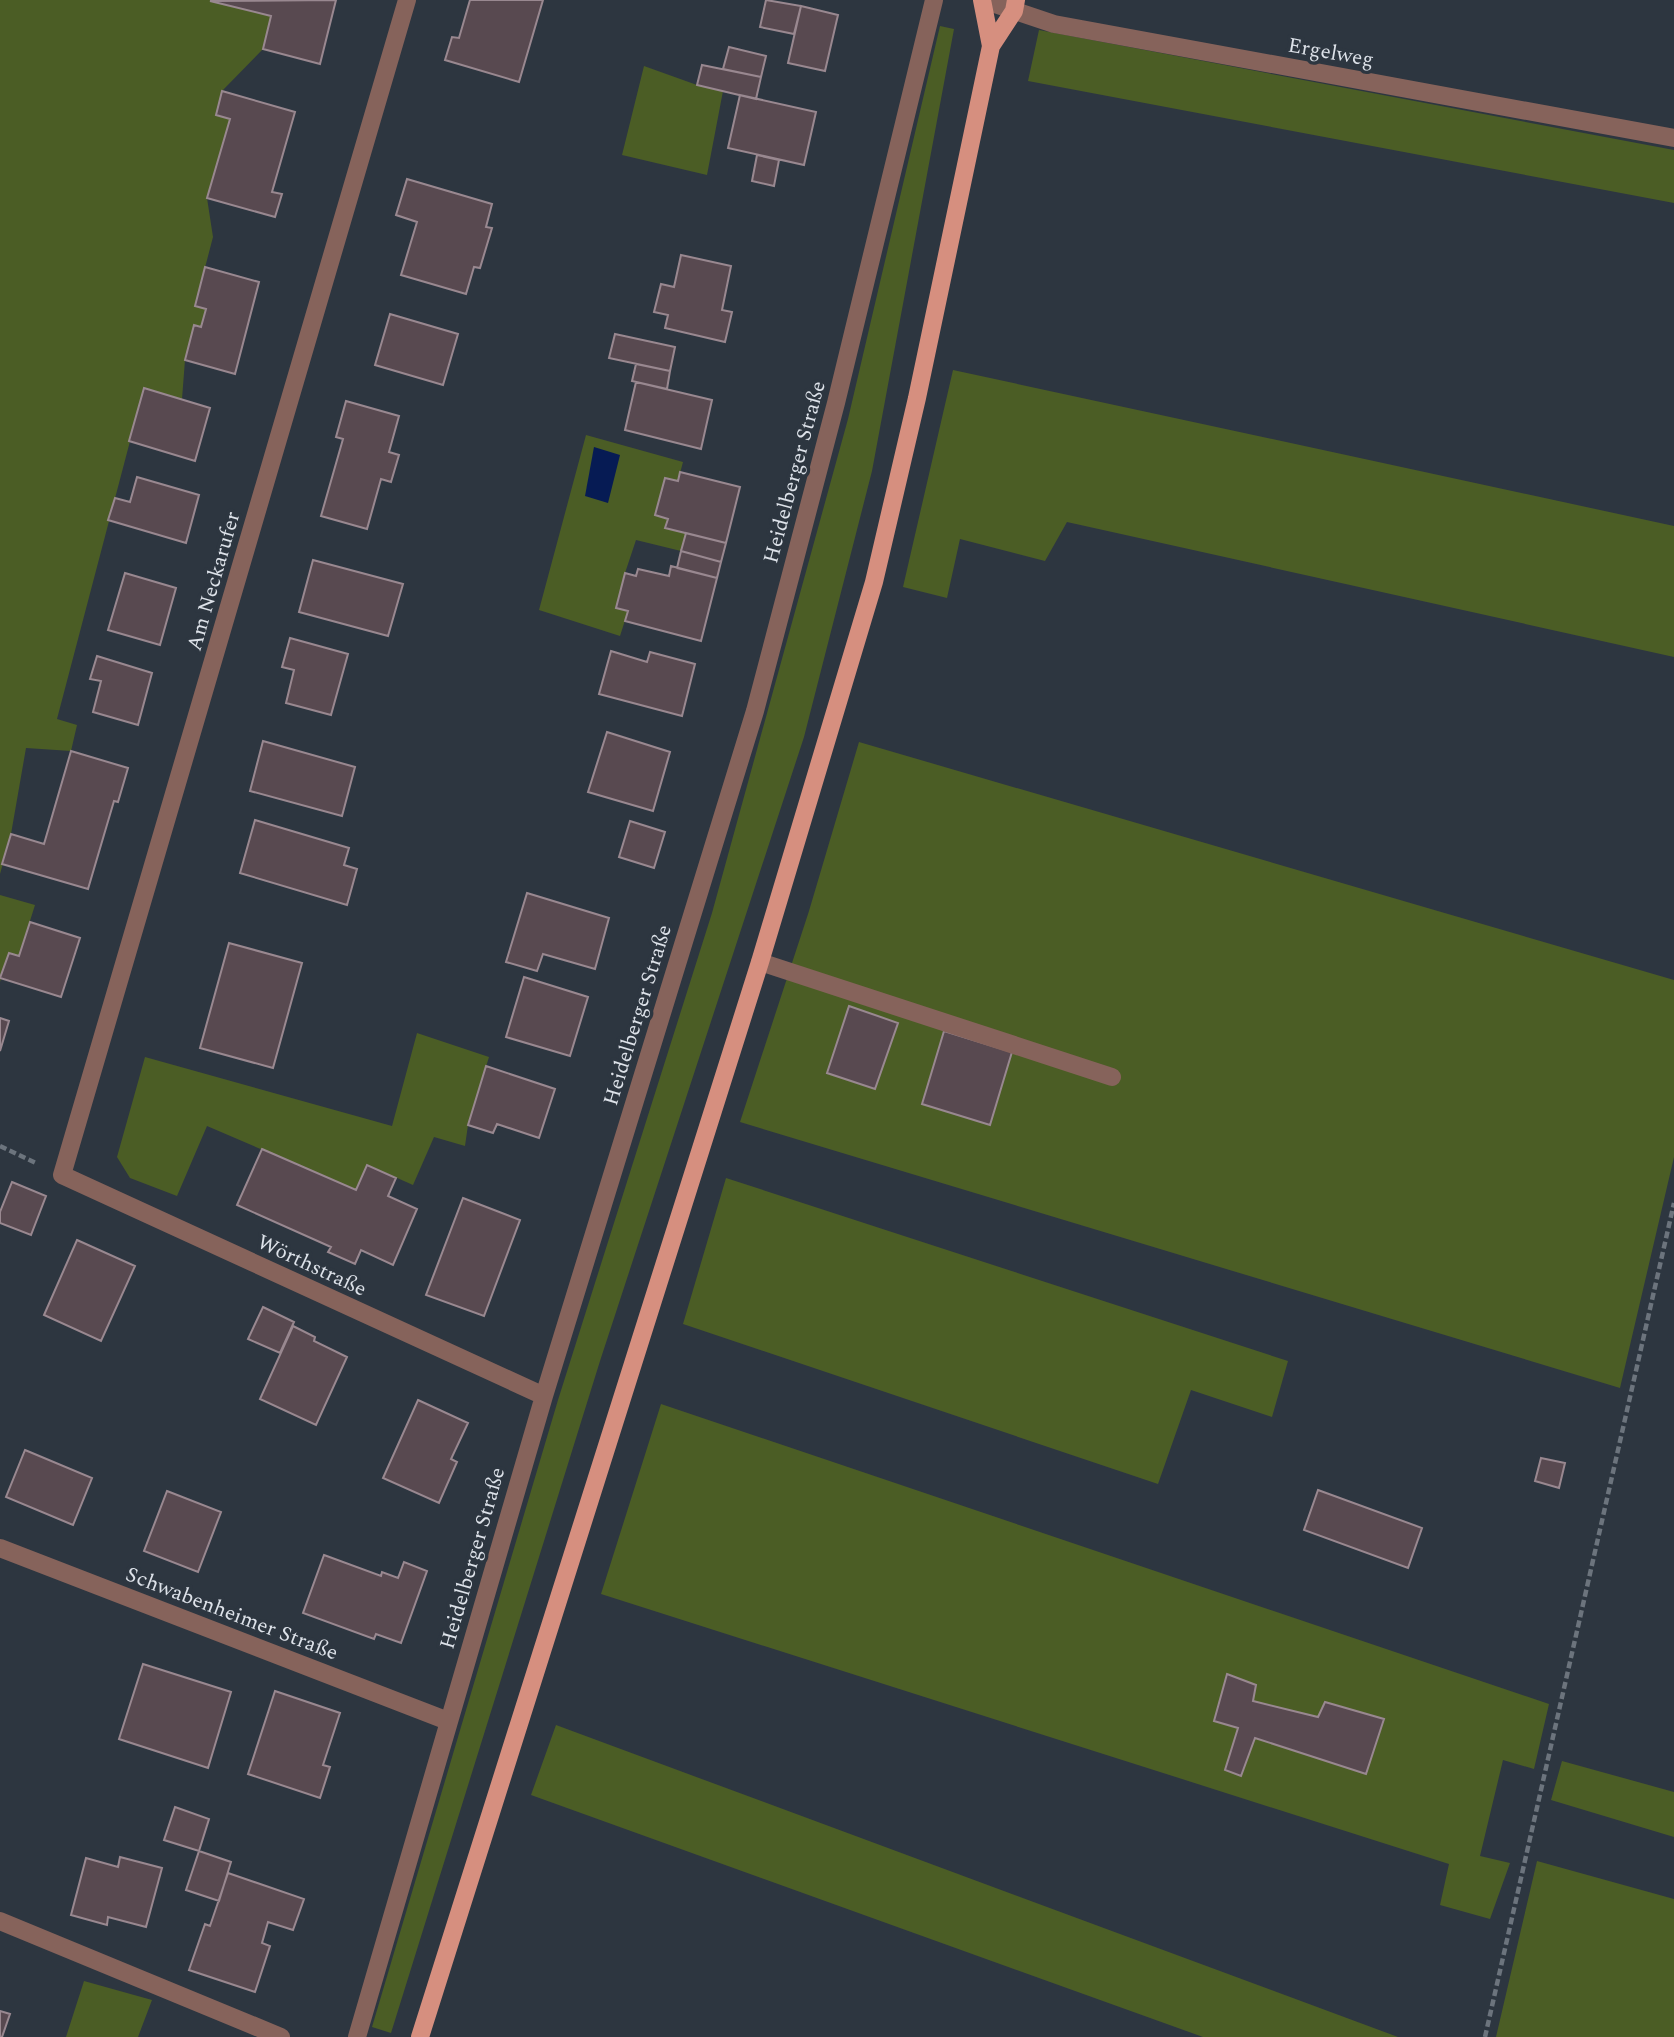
<svg xmlns="http://www.w3.org/2000/svg" width="1674" height="2037" font-family="Spectral,serif">
<rect width="100%" height="100%" fill="#2d3640"/>
<path fill="#4b5d25" d="M0 0H210L271 16 263 49 222 91 230 119 207 198 213 237 195 306 206 309 201 327 194 326 185 360 182 399 144 388 57 719 77 725 71 751 26 748 11 834 0 874Z
M940 26 954 29 872 471 804 737 600 1361 391 2033 372 2027 558 1400 712 913 848 419Z
M1039 30 1674 150V203L1028 81Z
M644 66 697 85 723 91 707 175 622 155Z
M953 370 1674 526V657L1067 522 1045 561 960 539 947 598 903 587Z
M586 435 683 462 678 481 665 478 656 515 668 519 666 528 686 533 681 551 636 540 625 573 616 608 628 611 620 636 539 610Z
M859 742 1674 980V1157L1620 1388 740 1122 809 911Z
M0 895 35 905 19 956 9 954 0 982Z
M417 1033 489 1057 468 1125 465 1146 434 1137 413 1185 368 1165 356 1190 207 1126 177 1196 130 1178 117 1157 145 1057 392 1126Z
M726 1178 1288 1361 1272 1417 1191 1390 1158 1484 683 1324Z
M661 1404 1549 1704 1534 1769 1503 1760 1480 1856 1510 1863 1490 1919 1440 1905 1449 1864 601 1594Z
M556 1725 1398 2037H1203L531 1795Z
M1562 1761 1674 1792V1837L1551 1800Z
M1537 1861 1674 1899V2037H1496Z
M84 1981 152 2000 138 2037H66Z"/>
<path fill="#061b54" d="M594 447 620 455 608 503 585 496Z"/>
<path fill="#584950" stroke="#998890" stroke-width="2" d="M336 0 320 64 263 49 271 16 210 1Z
M470 0H543L519 82 445 60 452 37 459 38Z
M766 0 801 6 794 34 760 27Z
M801 6 838 15 825 71 788 63Z
M729 47 766 56 761 77 723 69Z
M702 65 761 77 756 99 697 85Z
M222 91 295 112 272 192 282 194 275 217 207 198 230 119 216 115Z
M740 95 816 112 804 165 728 148Z
M757 155 779 160 774 186 752 181Z
M407 179 492 204 486 227 492 228 480 268 474 267 466 294 401 275 417 222 396 215Z
M681 255 731 266 722 310 732 312 725 342 665 328 668 315 654 312 661 284 674 287Z
M205 267 259 282 235 374 185 360 194 325 201 327 206 309 195 306Z
M390 314 458 334 443 385 375 365Z
M615 334 675 347 670 371 609 358Z
M636 364 670 371 667 389 632 381Z
M636 382 712 400 701 449 625 430Z
M144 388 210 408 195 461 129 441Z
M346 401 399 416 389 452 399 455 391 482 381 479 367 529 321 516 343 439 336 437Z
M680 472 740 487 726 543 665 528 668 519 655 515 665 478 678 481Z
M137 477 199 495 186 543 108 520 115 498 130 502Z
M686 533 726 543 721 562 681 551Z
M681 551 721 562 717 578 677 568Z
M313 560 403 584 388 636 299 612Z
M671 566 717 578 701 641 625 621 628 611 616 608 625 573 636 576 638 569 669 576Z
M125 573 176 588 160 645 108 630Z
M290 638 348 654 331 715 286 703 294 670 282 667Z
M611 651 647 662 650 652 695 664 682 716 599 694Z
M97 656 152 673 138 725 93 712 101 681 90 679Z
M607 732 670 752 653 811 588 792Z
M263 741 355 767 342 816 250 791Z
M71 751 128 768 118 802 114 801 88 889 2 864 11 834 44 844Z
M255 820 349 848 344 865 357 869 347 905 240 873Z
M630 821 665 832 654 868 619 857Z
M527 893 609 918 595 969 543 954 537 971 506 962Z
M30 922 80 938 61 997 0 978 9 953 19 956Z
M229 943 302 963 273 1068 200 1048Z
M524 977 588 997 570 1056 506 1037Z
M849 1006 898 1023 875 1089 827 1073Z
M0 1018 9 1021 0 1051Z
M944 1031 1012 1052 990 1125 922 1104Z
M486 1066 555 1089 539 1138 497 1124 493 1133 468 1125Z
M262 1149 356 1190 367 1165 396 1178 388 1196 417 1209 393 1265 361 1250 355 1264 328 1252 331 1247 237 1205Z
M12 1182 46 1196 31 1235 0 1223V1212Z
M463 1198 520 1220 484 1316 426 1295Z
M77 1240 135 1266 101 1341 44 1315Z
M263 1307 294 1322 280 1353 248 1339Z
M293 1326 315 1337 314 1341 347 1357 316 1425 260 1399Z
M418 1400 468 1423 451 1459 457 1462 439 1503 383 1478Z
M25 1450 92 1478 73 1525 6 1497Z
M1541 1458 1565 1463 1559 1488 1535 1481Z
M1318 1490 1422 1528 1408 1568 1304 1530Z
M167 1491 221 1512 198 1572 144 1551Z
M324 1555 381 1576 382 1572 398 1578 404 1562 427 1571 401 1643 376 1634 374 1639 303 1613Z
M143 1664 231 1692 208 1768 119 1739Z
M1227 1674 1256 1685 1253 1701 1318 1717 1325 1702 1384 1719 1366 1774 1255 1738 1241 1776 1225 1770 1238 1728 1214 1721Z
M275 1691 340 1713 323 1765 330 1767 320 1798 248 1774Z
M175 1807 209 1819 199 1851 164 1840Z
M199 1851 231 1862 219 1901 186 1890Z
M120 1857 162 1868 146 1927 108 1917 107 1925 71 1915 86 1858 118 1867Z
M228 1873 304 1899 293 1930 268 1922 262 1943 270 1946 255 1992 189 1970 205 1924 210 1926Z
M0 2011 10 2014 2 2037H0Z"/>
<g fill="none" stroke-linecap="round" stroke-linejoin="round">
<path stroke="#6c747d" stroke-width="4.5" stroke-dasharray="7 3.5" stroke-linecap="butt" d="M0 1146 36 1163
M1485 2037 1674 1203"/>
<path stroke="#86635b" stroke-width="18" d="M407 0 62 1175 544 1396
M983 0 1054 24 1674 138
M760 962 1112 1077
M0 1548 448 1721
M0 1921 281 2037
M357 2037 544 1396 755 711 836 403 934 0"/>
<path stroke="#d68f7f" stroke-width="18" d="M982 0 991 46
M420 2037 760 962 874 582 917 398 991 46 1014 11 1016 0"/>
</g>
<g text-anchor="middle" stroke-width="7" stroke-linejoin="round" paint-order="stroke">
<g font-size="21" fill="#dde2e9" stroke="#2d3640">
<text transform="translate(1331 52) rotate(10)" y="7">Ergelweg</text>
<text transform="translate(794 472) rotate(-75)" y="7">Heidelberger Straße</text>
<text transform="translate(213 581) rotate(-74)" y="7">Am Neckarufer</text>
<text transform="translate(637 1015) rotate(-73)" y="7">Heidelberger Straße</text>
<text transform="translate(312 1265) rotate(25)" y="7">Wörthstraße</text>
<text transform="translate(472 1558) rotate(-74)" y="7">Heidelberger Straße</text>
<text transform="translate(232 1613) rotate(21)" y="7">Schwabenheimer Straße</text>
</g>
</g>
</svg>
